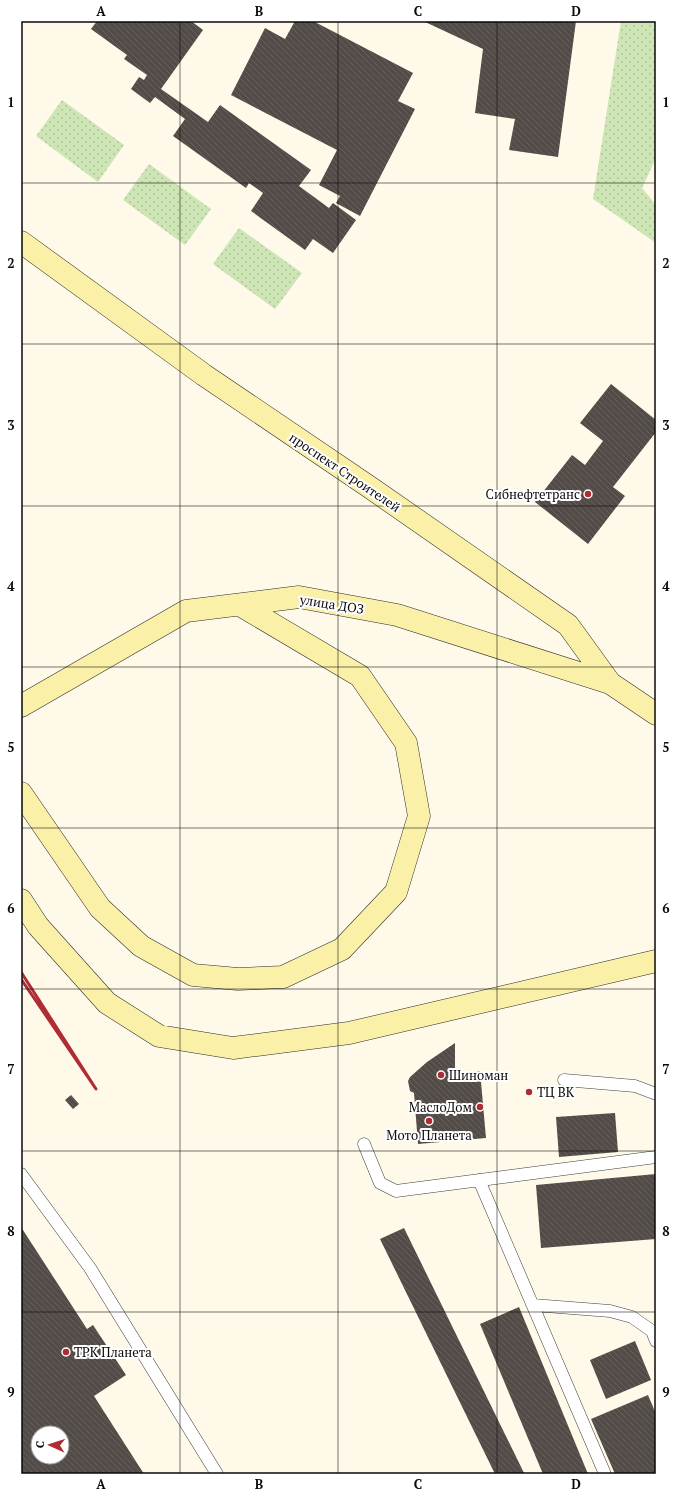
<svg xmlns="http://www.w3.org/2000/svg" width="677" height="1495" font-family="'PT Serif',serif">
<defs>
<pattern id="grass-dots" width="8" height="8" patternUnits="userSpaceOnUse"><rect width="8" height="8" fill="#cee5b5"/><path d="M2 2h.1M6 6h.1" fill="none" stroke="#b0c39a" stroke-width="1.8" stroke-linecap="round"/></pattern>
<pattern id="building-back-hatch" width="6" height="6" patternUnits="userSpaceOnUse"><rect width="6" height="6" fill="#524b47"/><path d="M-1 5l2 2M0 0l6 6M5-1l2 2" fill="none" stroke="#66605d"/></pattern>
</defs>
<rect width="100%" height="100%" fill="#fef9e8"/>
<path fill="url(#grass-dots)" d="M621 21H656V158L642 188 656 205V243L593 199Z
M62 100 124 145 98 182 36 136Z
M149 164 211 209 185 245 123 200Z
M239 228 302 273 275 309 213 264Z"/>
<path fill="url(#building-back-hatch)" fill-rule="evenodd" d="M97 21H191L203 30 161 89 208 122 220 105 311 170 299 186 329 208 333 203 356 220 333 253 313 239 305 250 251 211 263 193 249 183 246 188 173 136 185 119 155 97 150 103 131 89 139 77 144 80 147 75 124 59 127 55 91 29Z
M295 21H313L413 73 398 101 415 109 360 216 336 203 340 196 319 185 337 150 231 95 265 28 285 39Z
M423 21H576L558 157 509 150 515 119 475 113 483 49Z
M611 384 656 420V432L613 487 625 496 588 544 535 502 572 455 585 465 603 441 580 423Z
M455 1043V1074L480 1071 486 1138 418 1144 414 1093 410 1091 408 1081 410 1077 427 1062Z
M71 1095 79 1104 73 1109 65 1100Z
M615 1113 618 1152 559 1157 556 1117Z
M656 1174V1239L541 1248 536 1185Z
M21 1227 87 1329 93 1325 126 1375 94 1396 144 1474H21ZM38 1433H62V1457H38Z
M404 1228 524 1473 522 1474H495L380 1239Z
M519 1307 588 1474H543L480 1324Z
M635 1341 651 1380 606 1399 590 1360Z
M648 1395 656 1414V1474H615L591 1419Z"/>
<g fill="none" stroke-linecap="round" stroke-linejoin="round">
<defs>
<path id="lane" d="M564 1080 635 1086 656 1094
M364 1144 380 1183 396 1191 656 1157
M21 1174 90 1268 217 1474
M479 1180 605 1474
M533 1305 610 1311 632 1317 652 1331 656 1341"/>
<path id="secondary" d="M21 242 204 375 368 486 568 625 610 683 656 714
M21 706 186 611 299 597 397 615 610 683
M21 793 100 908 141 946 193 975 238 979 283 977 342 949 396 892 419 816 406 743 360 676 240 605
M21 900 38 926 107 1003 159 1036 233 1048 349 1033 656 961"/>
</defs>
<use href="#lane" stroke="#3d3d3d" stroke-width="13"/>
<use href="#secondary" stroke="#2c2c2c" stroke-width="23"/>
<use href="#lane" stroke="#fff" stroke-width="12"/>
<use href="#secondary" stroke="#faf0a7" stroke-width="22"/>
<path stroke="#b02c33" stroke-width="3" d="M21 972 96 1089 21 979"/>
</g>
<path fill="none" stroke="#0a0a0a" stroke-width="1" stroke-opacity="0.55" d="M180 21V1474M338 21V1474M497 21V1474M21 183H656M21 344H656M21 506H656M21 667H656M21 828H656M21 989H656M21 1151H656M21 1312H656"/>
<g fill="#b02c33" stroke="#fff" stroke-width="1.5">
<circle cx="588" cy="494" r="4"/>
<circle cx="441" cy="1075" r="4"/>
<circle cx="529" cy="1092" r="4"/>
<circle cx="480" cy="1107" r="4"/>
<circle cx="429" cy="1121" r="4"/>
<circle cx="66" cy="1352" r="4"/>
</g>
<g text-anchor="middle" stroke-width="4" stroke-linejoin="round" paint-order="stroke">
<g font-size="13" fill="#0a0a0a" stroke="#fff">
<text transform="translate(345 472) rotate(34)" y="5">проспект Строителей</text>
<text transform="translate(332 604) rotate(9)" y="5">улица ДОЗ</text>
</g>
<g font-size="13" fill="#0a0a0a" stroke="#fff" text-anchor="start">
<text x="580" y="499" text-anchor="end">Сибнефтетранс</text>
<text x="449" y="1080">Шиноман</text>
<text x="537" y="1097">ТЦ ВК</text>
<text x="472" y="1112" text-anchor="end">МаслоДом</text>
<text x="429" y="1140" text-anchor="middle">Мото Планета</text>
<text x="74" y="1357">ТРК Планета</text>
</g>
</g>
<rect width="677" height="1495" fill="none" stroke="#ffffff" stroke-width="44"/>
<g transform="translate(50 1445) rotate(273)"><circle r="19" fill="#ffffff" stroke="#9d9d9d"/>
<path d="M0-3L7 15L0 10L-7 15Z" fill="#b02c33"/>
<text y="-6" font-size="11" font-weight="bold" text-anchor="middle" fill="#0a0a0a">С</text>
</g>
<rect x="22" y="22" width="633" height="1451" fill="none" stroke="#0a0a0a" stroke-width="1.5"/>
<g font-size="13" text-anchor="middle" font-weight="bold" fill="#0a0a0a">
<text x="101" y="16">A</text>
<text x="259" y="16">B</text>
<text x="418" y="16">C</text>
<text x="576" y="16">D</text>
<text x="11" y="107">1</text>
<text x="666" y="107">1</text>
<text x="11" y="268">2</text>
<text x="666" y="268">2</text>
<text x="11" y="430">3</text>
<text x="666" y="430">3</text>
<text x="11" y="591">4</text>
<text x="666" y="591">4</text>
<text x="11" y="752">5</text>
<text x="666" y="752">5</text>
<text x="11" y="913">6</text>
<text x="666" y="913">6</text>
<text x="11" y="1074">7</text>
<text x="666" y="1074">7</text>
<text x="11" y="1236">8</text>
<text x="666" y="1236">8</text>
<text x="11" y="1397">9</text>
<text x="666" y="1397">9</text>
<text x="101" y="1489">A</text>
<text x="259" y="1489">B</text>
<text x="418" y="1489">C</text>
<text x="576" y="1489">D</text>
</g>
</svg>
